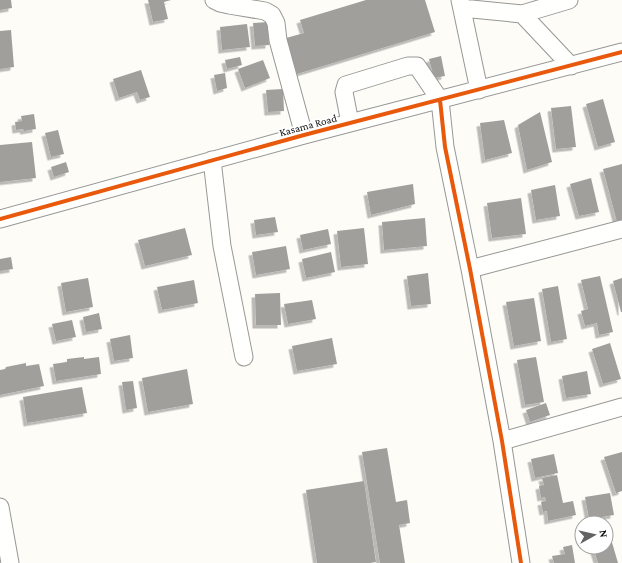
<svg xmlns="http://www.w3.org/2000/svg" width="622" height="563" font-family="'Crimson Pro',serif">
<defs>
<filter id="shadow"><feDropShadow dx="-3.5" dy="3.5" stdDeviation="0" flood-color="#0004"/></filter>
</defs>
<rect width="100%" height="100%" fill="#fdfcf7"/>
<path fill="#a19f9c" filter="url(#shadow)" d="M0 0H11L12 8 0 10Z
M148 0H171L164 2 168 19 153 22Z
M366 0H425L435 32 297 74 286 38 304 33 300 20Z
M268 22 269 45 255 46 253 23Z
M247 24 250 47 222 50 220 27Z
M11 30 14 67 0 69V31Z
M441 56 445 76 434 78 429 59Z
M240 57 242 65 227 69 225 60Z
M263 60 270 78 245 88 238 69Z
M141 70 150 97 140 100 137 92 119 98 113 79Z
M225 73 227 88 217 91 214 75Z
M283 89 284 111 268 112 266 90Z
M603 99 615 142 598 147 586 104Z
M571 106 576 147 556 149 551 108Z
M540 112 552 162 527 170 518 125Z
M34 114 36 129 24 131 23 129 16 130 15 122 22 121 21 116Z
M504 120 512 153 485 160 480 123Z
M58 130 64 154 51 157 45 133Z
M32 142 36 178 0 182V145Z
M66 162 69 172 54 177 51 167Z
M622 164V220L617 222 603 169Z
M591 178 599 212 579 216 570 184Z
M413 184 415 204 371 215 367 192Z
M555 185 560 216 536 220 531 190Z
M521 198 526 234 492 238 487 203Z
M275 217 278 232 256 235 254 220Z
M425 218 427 246 384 250 382 222Z
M185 228 192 255 145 266 138 240Z
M364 228 368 264 341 267 337 231Z
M328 229 331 244 303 250 300 235Z
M286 246 290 269 256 275 252 252Z
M331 252 335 272 306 278 302 259Z
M11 257 13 269 0 271V259Z
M428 273 431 304 411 306 407 276Z
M600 276 613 332 599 335 597 323 585 326 581 311 588 309 581 280Z
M88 278 93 307 66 312 61 283Z
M622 278V312H621L613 281Z
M194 280 198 303 162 310 157 287Z
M558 286 567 339 551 342 542 289Z
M280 293 281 325H256L255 294Z
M534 298 541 341 514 346 506 302Z
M312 300 316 319 288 324 284 304Z
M99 313 102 329 86 332 83 317Z
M72 320 76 337 56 341 52 324Z
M130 335 133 358 114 361 110 339Z
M332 338 337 364 297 371 292 346Z
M610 343 621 379 603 384 592 349Z
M84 357V359L99 357 101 374 56 381 53 364 67 362V359Z
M536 357 544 402 525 405 517 360Z
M26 363V366L39 364 44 386 0 395V370L5 369 6 367Z
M187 369 193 404 148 412 142 378Z
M587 371 591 394 566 398 562 376Z
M133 381 137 408 126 410 122 382Z
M82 387 87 413 27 423 23 397Z
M546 403 550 415 530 422 526 410Z
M387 448 396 502 407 500 410 523 399 525 405 563H380L362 452Z
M622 452V491L616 493 604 457Z
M554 454 558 473 535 478 531 459Z
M557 475 563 503 573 501 576 515 548 521 547 511 543 512 541 502 546 501 545 497 541 498 539 486 544 485 542 478Z
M364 481 376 562 370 563H317L306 490Z
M610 493 614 515 589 519 585 497Z
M611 539 618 563H598L593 547H606V541Z
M572 545 575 563H554L552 556 565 554 563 547Z"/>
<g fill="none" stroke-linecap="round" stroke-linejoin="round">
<defs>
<path id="minor" d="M214 0 220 3 229 5 265 11 272 15 276 23 278 40 304 135
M460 0 479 90
M462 8 522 14 569 0
M522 14 571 66
M350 123 344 92 346 85 408 66H417L440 100 445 147 470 269 502 441 521 563
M212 160 222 246 244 357
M0 219 304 135 622 52
M470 269 622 229
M502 441 622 407
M0 507 10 563"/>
</defs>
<use href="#minor" stroke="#979795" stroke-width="19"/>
<use href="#minor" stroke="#fffffe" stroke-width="17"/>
<defs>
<path id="cycleway" d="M440 100 445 147 470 269 502 441 521 563
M0 219 304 135 622 52"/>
</defs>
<use href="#cycleway" stroke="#fff" stroke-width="6"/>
<use href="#cycleway" stroke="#e8590c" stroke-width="4"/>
</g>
<g text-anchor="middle" stroke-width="4" stroke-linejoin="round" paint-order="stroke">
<g font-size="11" fill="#111" stroke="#fff">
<text transform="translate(308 125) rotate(-15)" y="4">Kasama Road</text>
</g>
</g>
<g transform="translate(594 535) rotate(82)"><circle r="19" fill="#ffffff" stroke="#a0a0a0"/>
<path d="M0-3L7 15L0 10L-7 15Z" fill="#646362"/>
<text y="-6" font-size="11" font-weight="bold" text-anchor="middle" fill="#111111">N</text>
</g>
</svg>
